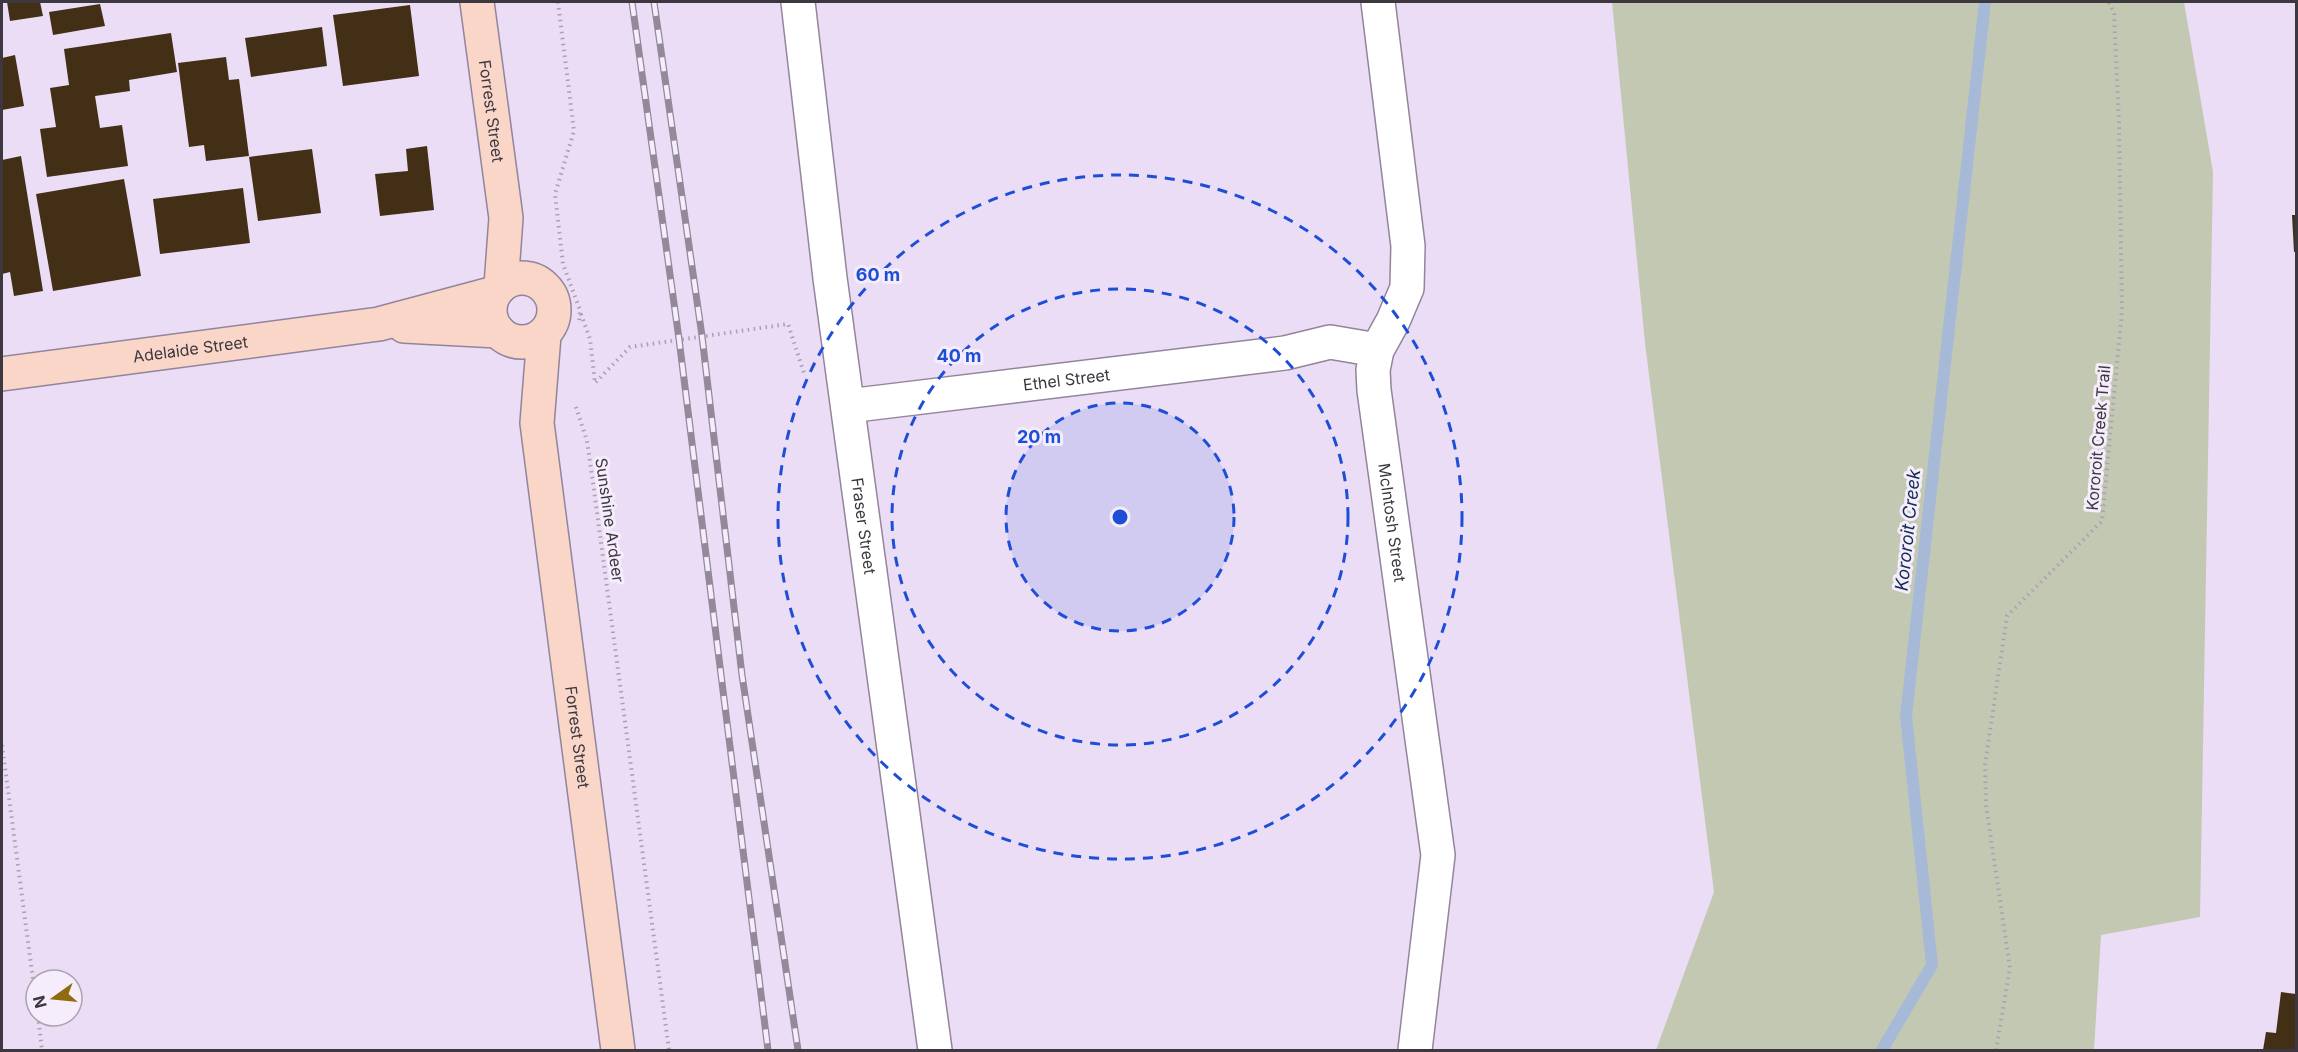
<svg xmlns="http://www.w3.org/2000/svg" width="2298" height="1052" font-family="Inter,sans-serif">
<rect width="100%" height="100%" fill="#ebddf5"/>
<path fill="#c3c8b3" d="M1612 2H2184L2213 172 2200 917 2101 935 2094 1050H1656L1714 892 1645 343Z"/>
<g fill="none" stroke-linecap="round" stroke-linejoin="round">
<path stroke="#a6bad8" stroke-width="12" d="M1882 1050 1932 965 1906 716 1985 2"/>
</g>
<path fill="#422f16" d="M7 2H40L43 16 10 21Z
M100 4 105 26 53 35 49 12Z
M410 5 419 76 343 86 333 15Z
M322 27 327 66 251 77 245 38Z
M171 33 177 72 129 80 130 91 95 96 100 128 122 125 128 166 47 177 40 129 56 127 50 88 69 85 64 49Z
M15 55 24 106 2 110V58Z
M226 57 229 80 239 79 249 156 206 161 204 145 189 147 178 63Z
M427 146 434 210 380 216 375 174 408 171 406 149Z
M312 149 321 213 258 221 249 157Z
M21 156 43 291 14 296 10 272 2 274V160Z
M124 179 141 276 53 291 36 194Z
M243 188 250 243 160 254 153 199Z
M2292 215H2296V252H2294Z
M2281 992 2296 994V1050H2263L2266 1032 2276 1033Z"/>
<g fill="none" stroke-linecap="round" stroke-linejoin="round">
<defs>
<g id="street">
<path id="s1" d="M798 2 830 278 935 1050"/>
<path id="s2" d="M1378 2 1408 246 1407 288 1393 321 1377 350 1373 370 1374 390 1438 855 1415 1050"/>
<path id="s3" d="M848 406 1285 353 1330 342 1377 350"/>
</g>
<g id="secondary">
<path id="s4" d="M477 2 506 218 501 286"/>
<circle cx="522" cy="310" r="32"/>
<path d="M404 326 498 331"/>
<path id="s5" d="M544 335 537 423 618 1050"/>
<path id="s6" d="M2 374 379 324 495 293"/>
</g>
</defs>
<use href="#street" stroke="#92859b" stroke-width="36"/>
<use href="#secondary" stroke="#92859b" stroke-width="36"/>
<path stroke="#aba0b3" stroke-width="4" stroke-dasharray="1.5 4.5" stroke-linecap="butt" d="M558 2 574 131 555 194 563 264 580 310 579 324
M581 314 590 339 595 383 630 347 788 324 804 373
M576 407 587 441 593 483 669 1050
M2 745 36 1002
M38 1016 42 1050
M1996 1050 2010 968 1986 805 1985 765 2007 616 2102 521 2122 311 2119 123 2114 14 2109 2"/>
<use href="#street" stroke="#fff" stroke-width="33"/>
<use href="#secondary" stroke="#f9d6c7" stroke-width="33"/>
<defs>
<path id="rail" d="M632 2 679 339 768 1050
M654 2 702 336 742 675 798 1050"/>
</defs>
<use href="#rail" stroke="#938999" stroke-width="7"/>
<use href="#rail" stroke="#f5edfc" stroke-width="4.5" stroke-dasharray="14" stroke-linecap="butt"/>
</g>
<circle cx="1120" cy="517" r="114" fill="#1d4ed8" fill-opacity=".12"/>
<g fill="none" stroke="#1d4ed8" stroke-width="3" stroke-dasharray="10 8">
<circle cx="1120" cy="517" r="114"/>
<circle cx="1120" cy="517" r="228"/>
<circle cx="1120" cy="517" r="342"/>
</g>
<g text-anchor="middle" stroke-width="6" stroke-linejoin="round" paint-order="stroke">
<g font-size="16" fill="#3d3740" stroke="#f5edfc">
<text dy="6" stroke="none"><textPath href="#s4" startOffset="110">Forrest Street</textPath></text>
<text dy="6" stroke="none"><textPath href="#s6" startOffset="190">Adelaide Street</textPath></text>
<text dy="6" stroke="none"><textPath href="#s3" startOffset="220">Ethel Street</textPath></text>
<text transform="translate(2098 438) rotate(-85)" y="6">Kororoit Creek Trail</text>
<text transform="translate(610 520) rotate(82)" y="6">Sunshine Ardeer</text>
<text dy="6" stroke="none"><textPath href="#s2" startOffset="531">McIntosh Street</textPath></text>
<text dy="6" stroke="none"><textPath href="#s1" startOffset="528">Fraser Street</textPath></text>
<text dy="6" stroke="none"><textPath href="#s5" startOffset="405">Forrest Street</textPath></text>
</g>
<g font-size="18" font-style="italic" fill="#122c53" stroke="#f5edfc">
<text transform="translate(1908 530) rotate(-84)" y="6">Kororoit Creek</text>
</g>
</g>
<circle cx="1120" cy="517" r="9" fill="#1d4ed8" stroke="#f5edfc" stroke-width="3"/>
<g font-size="18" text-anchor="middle" font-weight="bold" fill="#1d4ed8" stroke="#f5edfc" stroke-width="6" stroke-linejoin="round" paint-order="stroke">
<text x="878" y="281">60 m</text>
<text x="959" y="362">40 m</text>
<text x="1039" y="443">20 m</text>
</g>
<rect width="2298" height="1052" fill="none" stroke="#3d3740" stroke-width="6"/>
<g transform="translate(54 998) rotate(255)"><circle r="28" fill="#f5edfc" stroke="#aba4b1" stroke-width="1.5"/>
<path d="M0-4.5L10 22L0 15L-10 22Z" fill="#8f6a0f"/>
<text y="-9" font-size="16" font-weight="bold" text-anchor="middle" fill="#3d3740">N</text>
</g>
</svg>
